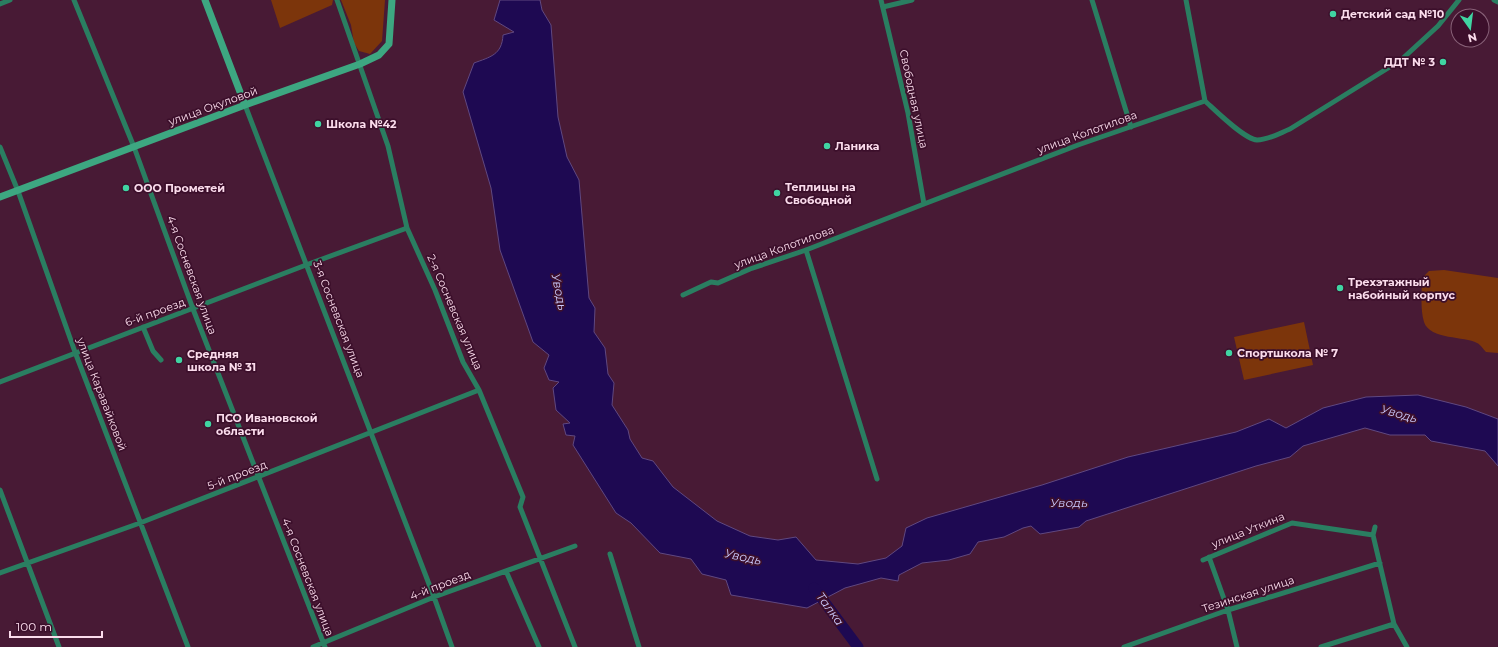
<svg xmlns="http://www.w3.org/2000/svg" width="1498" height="647" font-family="Montserrat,sans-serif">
<rect width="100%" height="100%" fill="#481a35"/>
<path fill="#7c350b" d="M271 0H333L332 5 280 28Z
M341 0H385L382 41 370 54 359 51 354 43 351 25Z
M1444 270 1498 278V353L1486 352C1483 349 1480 344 1477 343 1465 336 1430 340 1424 322 1420 309 1422 292 1422 278L1429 271Z
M1304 322 1313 365 1244 380 1234 337Z"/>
<path fill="#1e0952" stroke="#604880" d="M500 0H540L542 10 551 25 558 117 567 157 579 180 589 298 595 308 594 332 605 348 608 374 614 383 612 405 628 430 630 439 642 458 653 461 673 487 717 521 750 536 778 540 796 537 816 560 858 564 886 558 902 546 906 528 927 518 1042 485 1128 457 1236 432 1269 419 1286 428 1323 408 1366 397 1418 395 1466 407 1498 419V466L1485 451 1431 441 1425 435H1390L1365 428 1303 446 1290 457 1256 466 1086 521 1079 527 1040 534 1031 526 1023 528 1004 537 978 542 970 554 949 560 922 563 899 575 898 581 881 578 856 585 845 588 807 608 731 595 726 580 702 574 691 559 660 553 631 523 616 513 573 445 575 436 566 435 563 424 570 423 556 410 553 388 559 382 549 380 544 368 549 355 533 342 500 250 491 188 463 92 474 63C490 57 502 55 503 35L514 32 494 20Z"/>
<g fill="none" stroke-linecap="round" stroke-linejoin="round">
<path stroke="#1e0952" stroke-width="11" d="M814 588 858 647"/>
<path stroke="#2a7e61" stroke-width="5" d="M74 0 134 147 193 309 325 647
M337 0 388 146 407 228 435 290 463 362 479 390 523 497 520 507 575 647
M881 0 908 113 924 204
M1092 0 1131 127
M1186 0 1205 101
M1494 0 1498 2
M0 4 10 0
M883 7 912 0
M245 105 434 597 452 647
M0 147 18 191 75 352 188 647
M806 250 877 479
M683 295 711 282 718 283 750 269 806 250 924 204 1078 145 1205 101C1215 110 1244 139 1257 140 1269 140 1280 133 1290 129L1401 60 1438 26 1459 0
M143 327 153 351 161 360
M0 382 306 265 407 228
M0 490 59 647
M1375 527 1373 535 1394 624 1407 647
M610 554 639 647
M1209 557 1228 610 1237 647
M1203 560 1292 523 1373 535
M506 571 539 647
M0 573 140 523 479 390
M313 647 434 597 575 546
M1124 647 1228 610 1380 563
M1321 647 1394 624"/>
<path stroke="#3da781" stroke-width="7" d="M205 0 245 105
M0 197 245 105 360 64 379 55 389 44 392 0"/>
</g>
<g fill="#40d4a2" stroke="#3c0f2b" stroke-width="1.5">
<circle cx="1333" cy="14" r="4"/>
<circle cx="1443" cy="62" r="4"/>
<circle cx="318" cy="124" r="4"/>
<circle cx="827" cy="146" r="4"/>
<circle cx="126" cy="188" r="4"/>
<circle cx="777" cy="193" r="4"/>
<circle cx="1340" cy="288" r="4"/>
<circle cx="1229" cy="353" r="4"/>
<circle cx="179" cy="360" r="4"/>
<circle cx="208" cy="424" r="4"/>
</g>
<g text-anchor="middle" stroke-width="3.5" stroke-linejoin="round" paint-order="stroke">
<g font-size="11" font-weight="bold" fill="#fbdcec" stroke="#3c0f2b" text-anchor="start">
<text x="1341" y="18">Детский сад №10</text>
<text x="1435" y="66" text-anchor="end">ДДТ № 3</text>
<text x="326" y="128">Школа №42</text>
<text x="835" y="150">Ланика</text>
<text x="785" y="191">Теплицы на<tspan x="785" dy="13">Свободной</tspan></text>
<text x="134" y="192">ООО Прометей</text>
<text x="1348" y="286">Трехэтажный<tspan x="1348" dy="13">набойный корпус</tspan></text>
<text x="1237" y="357">Спортшкола № 7</text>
<text x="187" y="358">Средняя<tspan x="187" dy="13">школа № 31</tspan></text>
<text x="216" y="422">ПСО Ивановской<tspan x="216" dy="13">области</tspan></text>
</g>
<g font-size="11" fill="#fbdcec" stroke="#3c0f2b">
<text transform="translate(914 99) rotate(78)" y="4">Свободная улица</text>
<text transform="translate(213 106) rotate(-20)" y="4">улица Окуловой</text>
<text transform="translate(1087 132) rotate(-20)" y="4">улица Колотилова</text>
<text transform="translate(784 247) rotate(-20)" y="4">улица Колотилова</text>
<text transform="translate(192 275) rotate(70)" y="4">4-я Сосневская улица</text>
<text transform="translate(155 312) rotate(-20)" y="4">6-й проезд</text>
<text transform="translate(455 312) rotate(67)" y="4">2-я Сосневская улица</text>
<text transform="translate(339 319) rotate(69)" y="4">3-я Сосневская улица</text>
<text transform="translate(102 394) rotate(69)" y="4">улица Каравайковой</text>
<text transform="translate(237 475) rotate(-21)" y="4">5-й проезд</text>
<text transform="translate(1248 530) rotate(-22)" y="4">улица Уткина</text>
<text transform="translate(308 577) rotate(69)" y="4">4-я Сосневская улица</text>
<text transform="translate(440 585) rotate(-21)" y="4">4-й проезд</text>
<text transform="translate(1248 594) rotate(-18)" y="4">Тезинская улица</text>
</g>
<g font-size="12" font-style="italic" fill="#cac9fd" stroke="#3c0f2b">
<text transform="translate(559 292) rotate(79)" y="4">Уводь</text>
<text transform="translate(1399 414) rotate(16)" y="4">Уводь</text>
<text x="1069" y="507">Уводь</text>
<text transform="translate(743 557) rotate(12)" y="4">Уводь</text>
<text transform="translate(830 609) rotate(54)" y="4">Талка</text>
</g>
</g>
<g transform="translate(1470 28) rotate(166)"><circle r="19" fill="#3c0f2b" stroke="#886178"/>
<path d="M0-3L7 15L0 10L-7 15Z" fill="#40d4a2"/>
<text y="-6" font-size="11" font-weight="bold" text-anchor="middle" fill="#fbdcec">N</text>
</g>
<path d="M10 631v6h92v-6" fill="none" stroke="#fbdcec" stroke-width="2"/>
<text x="16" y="631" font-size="12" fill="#fbdcec" stroke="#3c0f2b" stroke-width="3" paint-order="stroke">100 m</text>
</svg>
